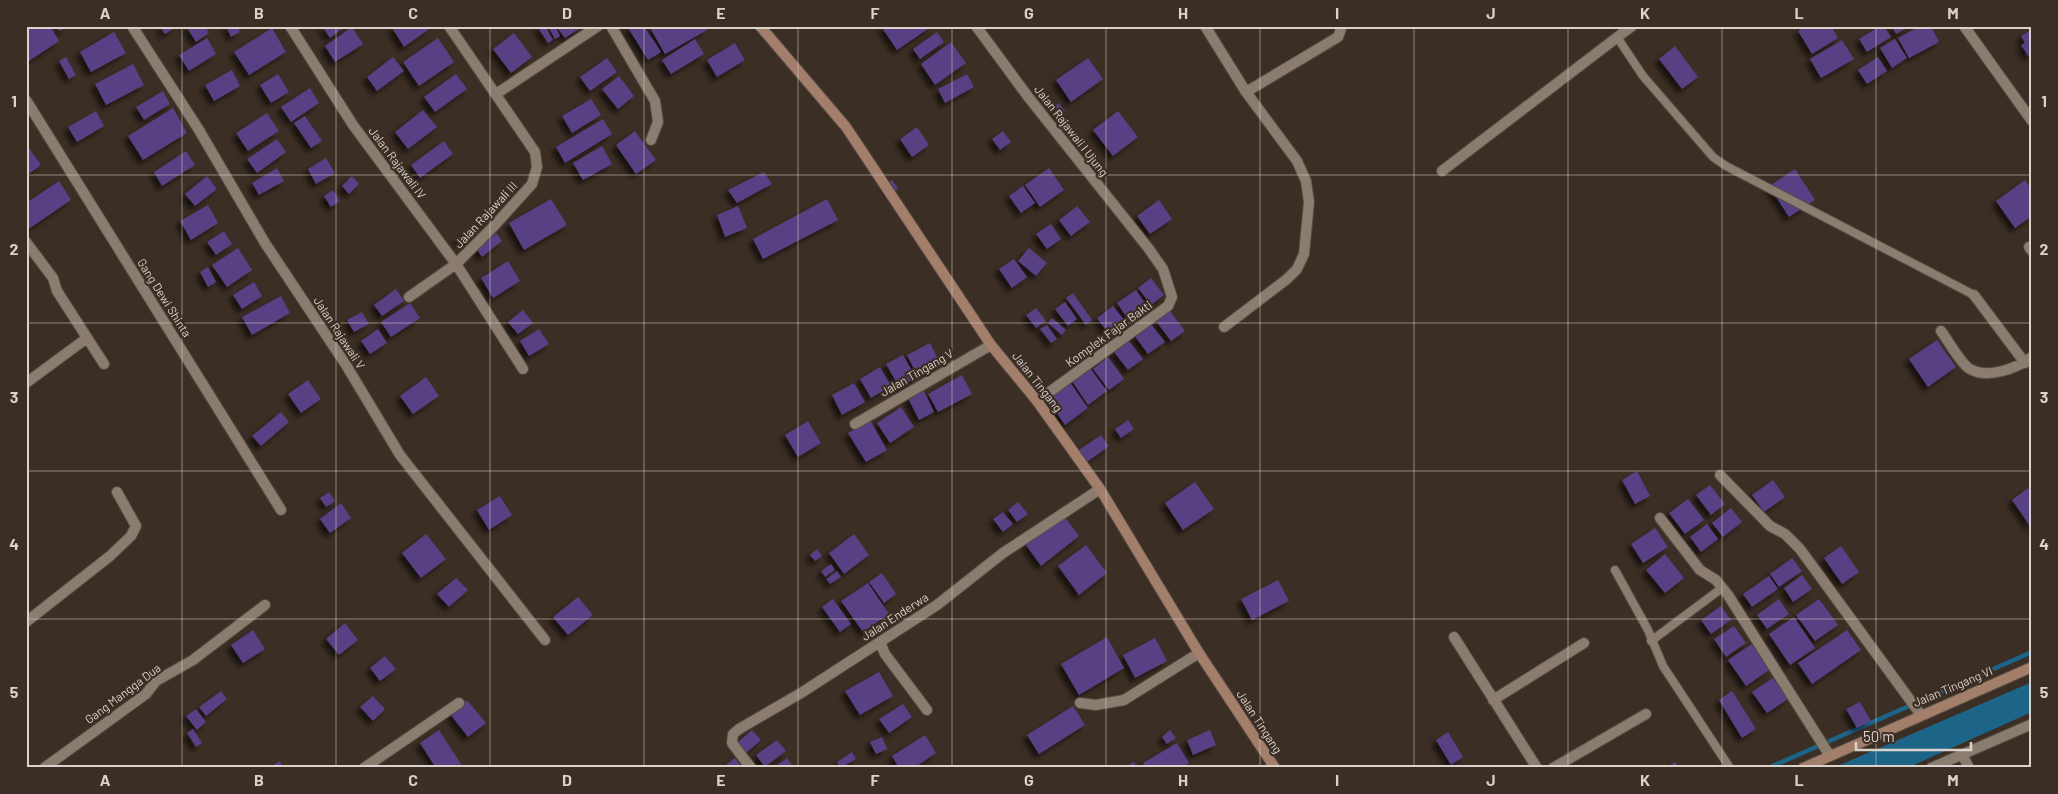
<svg xmlns="http://www.w3.org/2000/svg" width="2058" height="794" font-family="Barlow,sans-serif">
<defs>
<filter id="shadow"><feDropShadow dx="-4.5" dy="4.5" stdDeviation="2.5" flood-color="#0009"/></filter>
</defs>
<rect width="100%" height="100%" fill="#3b2e24"/>
<path fill="#1d6489" d="M2032 682V712L1907 768H1833Z"/>
<g fill="none" stroke-linecap="round" stroke-linejoin="round">
<path stroke="#1d6489" stroke-width="4.5" d="M1768 768 2032 652"/>
</g>
<path fill="#583f84" filter="url(#shadow)" d="M26 26H50L59 41 26 63Z
M56 26H68L60 31Z
M160 26H178L165 34Z
M186 26H205L209 33 196 42Z
M226 26H237L240 32 231 37Z
M322 26H346L330 38Z
M391 26H428L429 29 404 47Z
M537 26H545L553 40 548 43Z
M548 26H555L560 36 555 39Z
M556 26H583L565 38Z
M627 26H644L661 52 648 60Z
M649 26H705L707 30 665 54Z
M881 26H932L897 50Z
M1806 26H1831L1838 38 1812 54 1798 31Z
M1880 26H1884L1891 37 1867 52 1859 39Z
M1892 26H1910L1896 34Z
M1920 26H1931L1939 42 1909 58 1898 38Z
M352 27 363 44 335 62 325 46Z
M272 28 286 52 249 75 234 52Z
M2032 29V55L2029 57 2021 45 2025 43 2021 36Z
M114 32 126 53 91 72 80 52Z
M937 32 944 42 920 59 913 49Z
M514 33 532 57 511 73 493 49Z
M207 38 216 54 189 71 179 55Z
M438 38 454 62 419 86 403 62Z
M695 39 704 54 671 74 662 60Z
M1895 39 1907 58 1892 68 1880 48Z
M1842 40 1854 59 1821 78 1810 59Z
M951 42 966 63 935 85 921 64Z
M735 43 745 60 717 77 707 60Z
M1675 46 1698 77 1682 89 1659 59Z
M66 57 76 75 69 79 59 61Z
M393 57 404 71 377 91 367 77Z
M1878 57 1887 71 1867 84 1858 70Z
M607 58 617 72 590 91 580 77Z
M1088 58 1103 79 1071 102 1056 80Z
M133 64 144 85 106 105 95 84Z
M232 70 240 86 214 101 205 85Z
M278 74 289 92 271 103 260 85Z
M456 74 467 89 435 112 424 97Z
M967 74 974 87 945 103 938 89Z
M619 76 634 96 618 109 602 89Z
M310 88 319 103 291 122 281 107Z
M163 91 170 104 144 120 136 107Z
M591 99 601 115 572 133 562 116Z
M1059 103 1065 112 1056 118 1050 109Z
M173 108 187 133 143 160 128 136Z
M423 110 437 127 408 149 395 132Z
M96 111 104 126 77 142 68 127Z
M1118 111 1138 137 1113 156 1093 130Z
M267 113 279 131 248 151 236 133Z
M305 116 322 141 311 148 294 123Z
M603 119 612 134 565 163 556 147Z
M917 127 929 145 912 157 900 139Z
M635 131 656 160 636 174 616 145Z
M1003 131 1011 142 1000 150 992 139Z
M277 139 286 152 257 173 247 159Z
M444 141 453 154 420 178 411 165Z
M26 144 41 165 26 176Z
M602 146 612 164 583 180 573 163Z
M186 151 195 165 162 186 154 172Z
M326 158 335 173 316 184 308 169Z
M277 168 284 181 259 195 252 183Z
M1049 168 1064 190 1040 207 1025 185Z
M1795 169 1815 200 1789 217 1769 186Z
M764 172 772 184 737 203 728 190Z
M207 176 217 189 195 206 185 194Z
M352 176 359 184 349 194 342 186Z
M892 180 898 188 892 193 886 185Z
M2025 180 2032 190V216L2015 228 1996 201Z
M59 181 71 200 30 228 26 223V203Z
M1023 186 1035 203 1021 213 1009 196Z
M333 190 340 201 331 207 324 196Z
M551 199 567 225 524 250 509 223Z
M827 199 838 220 763 259 753 239Z
M1159 200 1172 219 1150 234 1137 216Z
M208 205 218 223 191 240 180 221Z
M738 206 747 228 725 237 717 215Z
M1077 206 1090 222 1071 236 1059 220Z
M1051 224 1061 239 1047 249 1036 234Z
M477 226 480 231 460 244 457 239Z
M224 231 232 244 216 255 207 242Z
M496 233 502 241 482 257 476 248Z
M238 248 252 270 227 287 212 265Z
M1029 248 1047 263 1036 276 1018 261Z
M1014 259 1027 277 1012 288 999 269Z
M508 261 520 281 493 298 481 278Z
M208 267 216 282 208 287 200 272Z
M1151 278 1164 295 1151 305 1138 288Z
M254 282 262 296 242 309 233 295Z
M396 289 404 301 382 316 374 305Z
M1136 290 1147 306 1128 319 1117 303Z
M1073 293 1092 320 1086 325 1066 298Z
M281 296 290 313 252 335 242 317Z
M1065 302 1077 319 1068 326 1055 309Z
M410 303 420 318 391 337 381 322Z
M1113 306 1124 320 1108 333 1097 318Z
M1036 308 1046 321 1036 328 1026 315Z
M523 310 533 323 518 334 508 322Z
M1170 311 1185 331 1171 341 1156 321Z
M362 312 369 324 354 332 347 320Z
M1052 318 1066 330 1062 335 1048 323Z
M1150 323 1165 342 1148 354 1134 335Z
M1047 325 1057 339 1051 343 1040 329Z
M378 329 387 343 370 354 361 341Z
M539 329 549 344 529 356 520 341Z
M1937 340 1956 367 1928 387 1909 359Z
M1129 341 1143 359 1128 370 1114 352Z
M930 343 940 363 917 375 907 355Z
M903 355 916 378 899 387 886 364Z
M1108 357 1124 379 1109 390 1093 369Z
M880 367 891 386 871 398 860 379Z
M1090 368 1107 391 1088 405 1072 381Z
M962 375 972 394 938 412 928 394Z
M426 377 439 396 413 414 400 396Z
M308 380 321 399 301 413 288 394Z
M1069 381 1088 408 1065 425 1046 397Z
M854 383 865 402 842 415 832 395Z
M924 391 934 412 919 420 908 398Z
M901 407 914 427 890 443 877 423Z
M281 412 289 422 261 446 252 436Z
M870 420 887 450 866 462 848 433Z
M1128 420 1134 429 1121 438 1115 429Z
M808 421 821 443 798 457 785 435Z
M1101 435 1109 446 1087 462 1079 450Z
M1637 471 1650 496 1635 504 1622 480Z
M1773 480 1785 497 1764 512 1752 495Z
M1195 482 1214 509 1183 530 1165 503Z
M1710 485 1725 504 1711 515 1696 495Z
M2028 488 2032 493V529L2012 500Z
M329 492 335 501 326 507 320 498Z
M500 496 512 515 489 530 477 510Z
M1688 499 1704 520 1685 534 1669 513Z
M1018 502 1028 514 1017 522 1008 510Z
M341 503 351 518 330 533 320 519Z
M1731 508 1742 522 1723 537 1712 523Z
M1003 512 1013 524 1003 532 993 519Z
M1064 516 1079 536 1041 566 1026 545Z
M1707 524 1718 539 1701 552 1690 537Z
M1655 528 1668 547 1643 563 1631 544Z
M426 534 446 559 421 578 402 553Z
M854 534 869 555 844 574 829 553Z
M1086 545 1107 573 1079 595 1058 566Z
M1841 546 1859 572 1842 584 1824 558Z
M817 549 822 556 815 561 810 555Z
M1665 554 1684 578 1665 593 1646 570Z
M1792 558 1802 571 1779 587 1770 574Z
M831 564 835 570 825 577 821 571Z
M837 571 841 577 830 584 826 579Z
M882 573 896 594 884 603 869 582Z
M1802 575 1812 589 1793 602 1784 588Z
M1769 576 1778 589 1752 607 1743 594Z
M456 578 468 590 449 607 437 594Z
M1278 580 1289 601 1252 620 1241 599Z
M868 583 889 614 863 632 841 601Z
M578 597 593 615 568 635 553 617Z
M833 599 851 624 840 632 822 607Z
M1779 599 1789 614 1767 629 1757 615Z
M1819 599 1838 625 1815 641 1796 615Z
M1721 606 1731 620 1711 634 1701 620Z
M1794 617 1815 648 1790 665 1769 634Z
M345 623 358 640 339 655 326 639Z
M1734 626 1746 643 1726 657 1714 639Z
M253 630 265 649 243 663 231 645Z
M1847 630 1861 650 1812 684 1798 663Z
M1107 637 1124 668 1079 695 1061 664Z
M1155 638 1167 661 1135 678 1123 655Z
M1752 644 1769 670 1746 686 1728 660Z
M385 656 396 669 380 681 370 668Z
M879 672 893 696 860 715 845 691Z
M1773 678 1788 699 1767 713 1752 692Z
M221 691 227 699 206 716 199 707Z
M1732 691 1756 729 1742 738 1719 700Z
M373 696 385 709 373 721 360 707Z
M467 700 486 723 468 737 450 714Z
M1860 702 1871 721 1857 728 1846 709Z
M903 704 912 717 889 733 879 719Z
M1073 706 1085 725 1039 754 1027 735Z
M196 709 206 722 197 730 186 716Z
M193 729 202 743 196 747 187 733Z
M439 730 463 767 462 768H436L420 743Z
M752 730 761 740 746 753 737 743Z
M1170 730 1176 738 1167 744 1162 737Z
M1210 730 1216 745 1193 755 1187 740Z
M1448 732 1463 757 1451 765 1436 740Z
M925 735 936 753 914 768H899L892 756Z
M882 737 887 749 876 754 870 742Z
M777 740 786 751 765 767 756 755Z
M1177 743 1189 763 1181 768H1146L1143 763Z
M852 752 856 759 840 768 837 762Z
M735 758 742 768H722Z
M787 758 794 768H773Z
M280 761 283 768H268Z
M1134 762 1137 768H1122Z
M1675 762 1679 768H1665Z"/>
<g fill="none" stroke-linecap="round" stroke-linejoin="round">
<defs>
<path id="lane" d="M1617 37 1643 76 1713 157 1726 166 1974 295
M1615 570 1648 630 1663 666 1730 768
M1651 641 1722 588"/>
<path id="street" d="M132 26 199 130 265 243 346 365 400 455 545 640
M290 26 353 125 456 264 409 297
M449 26 535 152 537 167 532 184 494 226 456 264 523 369
M611 26 655 101 658 122 651 140
M976 26 1029 98 1149 249 1163 269 1172 297 1168 306 1037 401
M1205 26 1246 92 1297 161 1306 181 1309 202 1304 254 1297 269 1287 279 1224 327
M1964 26 2032 121
M1246 92 1338 37 1342 26
M496 94 598 26
M26 100 281 510
M1442 171 1632 26
M26 242 53 278 57 291 104 364
M2029 247 2032 251
M1974 295 2025 363
M1941 331C1948 340 1961 364 1970 369 1987 379 2016 369 2032 357
M26 383 87 338
M855 424 991 345
M1720 475 1770 526 1785 534 1800 549 1921 715
M1660 518 1700 570 1716 580 1728 595 1830 756
M26 622 110 556 131 536 136 526 117 492
M1454 637 1537 768
M880 642 885 654 927 710
M1493 700 1584 643
M1080 703 1096 705 1124 700 1199 653
M1962 754 1969 768
M44 768 146 694 156 681 193 660 265 605
M364 768 459 703
M751 768 732 743 733 734 739 729 801 693 937 605 1003 553 1100 489
M1553 768 1646 714
M1931 768 2032 724"/>
<path id="secondary" d="M760 26 846 127 991 345 1037 401 1100 489 1199 653 1275 768
M1803 768 2032 667"/>
</defs>
<use href="#lane" stroke="#564b42" stroke-width="10"/>
<use href="#street" stroke="#564b42" stroke-width="12"/>
<use href="#secondary" stroke="#564b42" stroke-width="12"/>
<use href="#lane" stroke="#8b7c70" stroke-width="8"/>
<use href="#street" stroke="#8b7c70" stroke-width="10"/>
<use href="#secondary" stroke="#a27e6b" stroke-width="10"/>
</g>
<path fill="none" stroke="#dad2cb" stroke-width="1" stroke-opacity="0.55" d="M182 26V768M336 26V768M490 26V768M644 26V768M798 26V768M952 26V768M1106 26V768M1260 26V768M1414 26V768M1568 26V768M1722 26V768M1876 26V768M26 175H2032M26 323H2032M26 471H2032M26 619H2032"/>
<g text-anchor="middle" stroke-width="4.5" stroke-linejoin="round" paint-order="stroke">
<g font-size="12" fill="#dad2cb" stroke="#3b2e24">
<text transform="translate(1071 131) rotate(52)" y="4">Jalan Rajawali I Ujung</text>
<text transform="translate(397 163) rotate(53)" y="4">Jalan Rajawali IV</text>
<text transform="translate(486 215) rotate(-47)" y="4">Jalan Rajawali III</text>
<text transform="translate(164 298) rotate(58)" y="4">Gang Dewi Shinta</text>
<text transform="translate(339 333) rotate(57)" y="4">Jalan Rajawali V</text>
<text transform="translate(1109 334) rotate(-36)" y="4">Komplek Fajar Bakti</text>
<text transform="translate(917 373) rotate(-30)" y="4">Jalan Tingang V</text>
<text transform="translate(1037 382) rotate(52)" y="4">Jalan Tingang</text>
<text transform="translate(895 617) rotate(-33)" y="4">Jalan Enderwa</text>
<text transform="translate(1953 687) rotate(-23)" y="4">Jalan Tingang VI</text>
<text transform="translate(123 694) rotate(-37)" y="4">Gang Mangga Dua</text>
<text transform="translate(1259 722) rotate(57)" y="4">Jalan Tingang</text>
</g>
</g>
<rect width="2058" height="794" fill="none" stroke="#3b2e24" stroke-width="55"/>
<path d="M1856 742v8h115v-8" fill="none" stroke="#dad2cb" stroke-width="2.5"/>
<text x="1863" y="742" font-size="15" fill="#dad2cb" stroke="#3b2e24" stroke-width="4" paint-order="stroke">50 m</text>
<rect x="28" y="28" width="2002" height="738" fill="none" stroke="#dad2cb" stroke-width="2"/>
<g font-size="16" text-anchor="middle" font-weight="bold" fill="#dad2cb">
<text x="105" y="19">A</text>
<text x="259" y="19">B</text>
<text x="413" y="19">C</text>
<text x="567" y="19">D</text>
<text x="721" y="19">E</text>
<text x="875" y="19">F</text>
<text x="1029" y="19">G</text>
<text x="1183" y="19">H</text>
<text x="1337" y="19">I</text>
<text x="1491" y="19">J</text>
<text x="1645" y="19">K</text>
<text x="1799" y="19">L</text>
<text x="1953" y="19">M</text>
<text x="14" y="107">1</text>
<text x="2044" y="107">1</text>
<text x="14" y="255">2</text>
<text x="2044" y="255">2</text>
<text x="14" y="403">3</text>
<text x="2044" y="403">3</text>
<text x="14" y="550">4</text>
<text x="2044" y="550">4</text>
<text x="14" y="698">5</text>
<text x="2044" y="698">5</text>
<text x="105" y="786">A</text>
<text x="259" y="786">B</text>
<text x="413" y="786">C</text>
<text x="567" y="786">D</text>
<text x="721" y="786">E</text>
<text x="875" y="786">F</text>
<text x="1029" y="786">G</text>
<text x="1183" y="786">H</text>
<text x="1337" y="786">I</text>
<text x="1491" y="786">J</text>
<text x="1645" y="786">K</text>
<text x="1799" y="786">L</text>
<text x="1953" y="786">M</text>
</g>
</svg>
